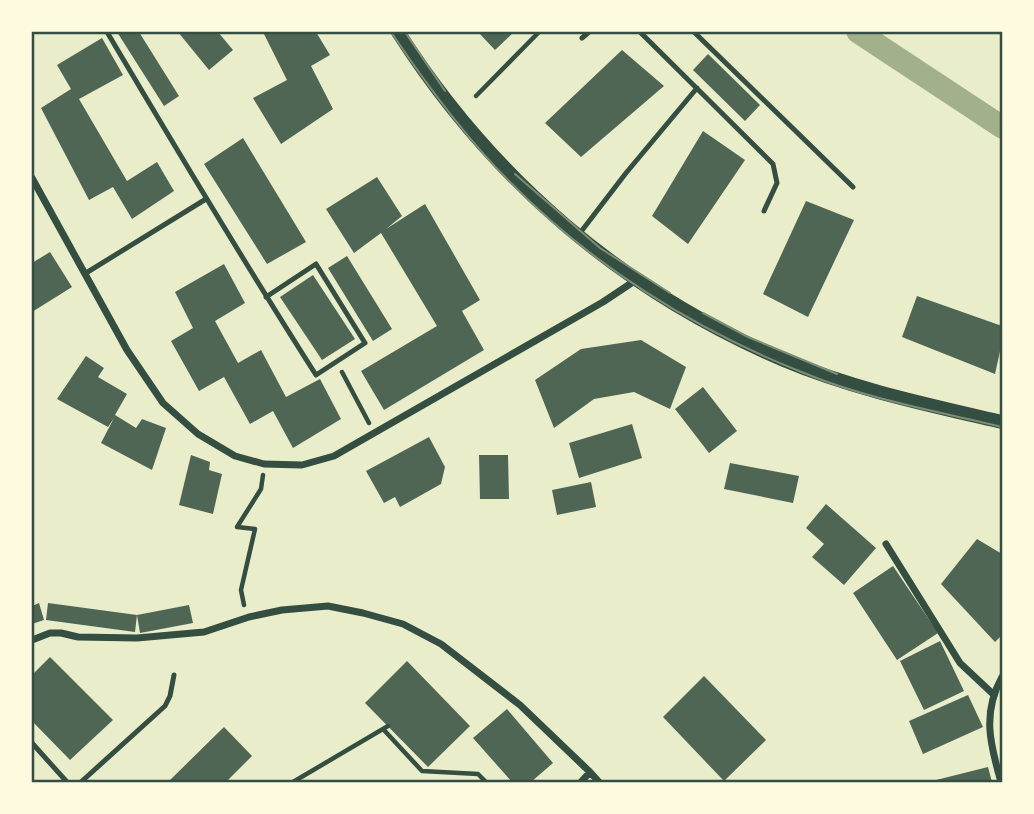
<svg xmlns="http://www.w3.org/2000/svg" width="1034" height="814" font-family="'Roboto Condensed',sans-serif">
<rect width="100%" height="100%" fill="#e9edc9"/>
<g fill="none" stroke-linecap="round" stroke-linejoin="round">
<path stroke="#a3b18a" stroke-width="23" d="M858 32 1002 127"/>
</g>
<path fill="#4f6655" d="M117 32H139L179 96 164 106Z
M178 32H218L233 50 209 70Z
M263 32H316L330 55 311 66 333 109 281 144 253 98 287 80Z
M478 32H514L495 50Z
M102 38 123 75 79 99 127 181 157 162 174 191 132 219 113 187 89 200 41 108 71 89 57 65Z
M622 50 664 86 581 157 545 123Z
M708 54 760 105 745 121 693 70Z
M703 131 745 160 688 244 652 216Z
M243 138 306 242 267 264 204 164Z
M377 177 402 216 386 229 425 204 480 300 462 311 484 350 384 410 361 371 437 326 381 233 354 253 326 209Z
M806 201 854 220 808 317 763 294Z
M50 252 72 287 32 312V263Z
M347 256 392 329 373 341 328 268Z
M224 264 245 303 215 321 238 363 261 350 286 397 320 379 341 419 293 448 273 411 250 424 224 377 199 391 171 341 193 328 175 292Z
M313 275 355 339 322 360 280 297Z
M917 296 1002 326V342L995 374 902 337Z
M641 340 686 367 670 409 634 392 594 399 554 428 535 380 581 349Z
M86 356 104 368 98 377 127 394 115 415 136 428 142 419 166 428 152 470 101 443 114 418 108 427 57 399Z
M703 387 737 431 709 453 675 409Z
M632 424 642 458 579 478 569 443Z
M429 437 445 467 441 484 400 507 395 497 384 503 366 471Z
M191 455 210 462 209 470 222 474 213 514 179 505Z
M479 455H508L509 499H480Z
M730 463 799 476 793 503 724 489Z
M591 482 596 507 557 515 552 490Z
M826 504 876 548 844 585 812 557 824 544 806 528Z
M977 539 1002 554V635L995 642 941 584Z
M893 566 938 633 897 660 853 593Z
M39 603 44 620 32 624V606Z
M48 603 137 615 135 632 46 620Z
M189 605 193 623 140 633 137 615Z
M940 641 964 691 924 710 900 661Z
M50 657 113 720 70 760 32 721V675Z
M407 661 470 726 428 767 365 703Z
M704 676 766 740 724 781 663 717Z
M968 695 983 727 923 754 909 721Z
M507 709 553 763 531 782H512L473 738Z
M224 727 252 756 226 782H168Z
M988 767 992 782H928Z"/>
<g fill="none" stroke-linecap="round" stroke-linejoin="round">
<path stroke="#344e41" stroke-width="4.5" d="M476 96 539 32
M342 372 369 423
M244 605 241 590 255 529 237 527 261 489 263 475
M383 729 422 771 478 774 486 782
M293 782 388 726"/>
<path stroke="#344e41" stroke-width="5" d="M107 32C175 147 244 262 316 375L365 343 316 264 266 297
M640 32 773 164 777 183 764 211
M694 32 853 187
M582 38 589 32
M580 233 626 173 697 88
M86 273 206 199
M32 743 67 782
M81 782 165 706 170 696 174 675"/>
<path stroke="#344e41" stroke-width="7" d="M32 178 127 350 163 403 198 434 235 456 264 464 302 465 334 456 603 302 636 280
M886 544 960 663 993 694
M32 640 50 633H61L78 637 137 638 204 632 249 617 282 610 328 606 363 613 403 624 441 644 520 705 590 772
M581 782 590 772 599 782
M1001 782C990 744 982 713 1002 677"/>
<path stroke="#344e41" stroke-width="14" d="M398 32C492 179 622 291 784 360 853 389 929 405 1002 422"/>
<path stroke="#7c8e77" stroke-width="2" d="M391 32C426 84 464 136 509 181 591 265 695 330 804 373 867 399 936 411 1002 427
M405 32 445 91
M515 174 600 248 670 293
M703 313 748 337 837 374"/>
</g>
<rect width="1034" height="814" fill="none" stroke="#fefae0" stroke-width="66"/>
<rect x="33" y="33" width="968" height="748" fill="none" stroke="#344e41" stroke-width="2.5"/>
</svg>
